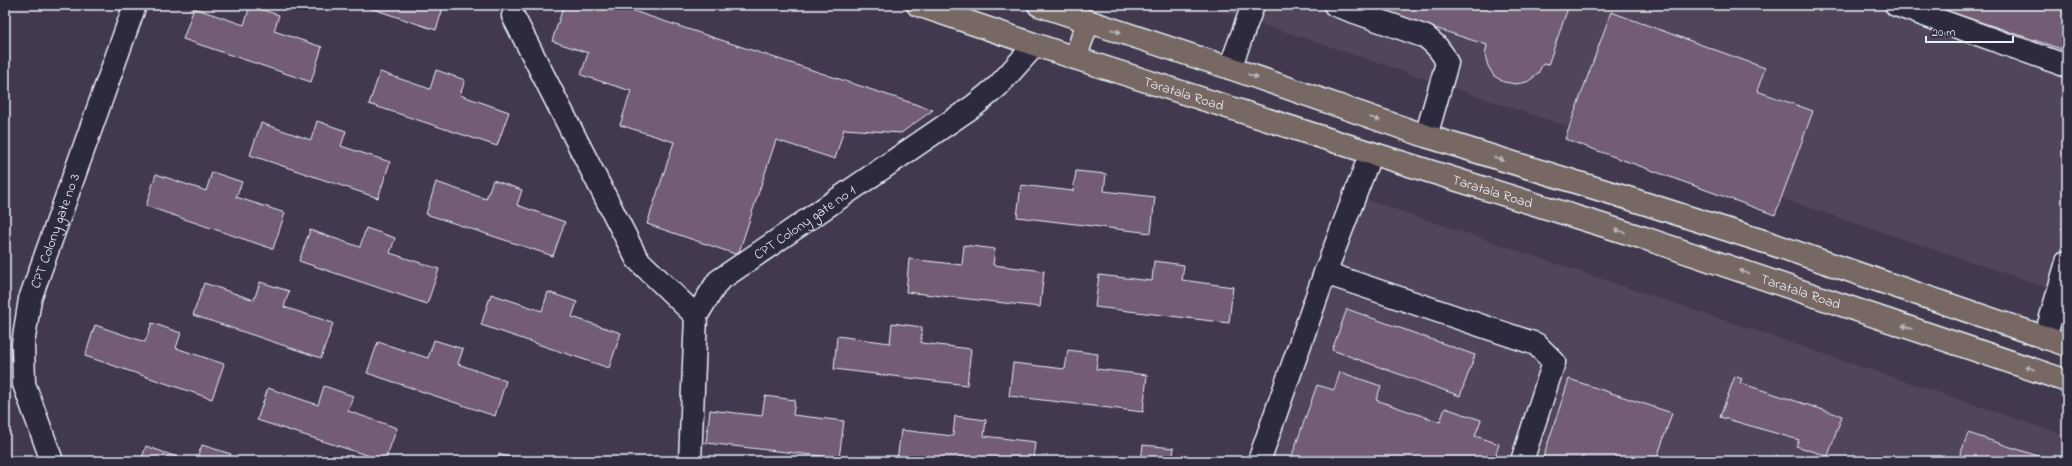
<svg xmlns="http://www.w3.org/2000/svg" width="2072" height="466" font-family="'Indie Flower',sans-serif">
<rect width="100%" height="100%" fill="#43394e"/>
<filter id="ink" filterUnits="userSpaceOnUse"><feTurbulence type="fractalNoise" baseFrequency=".025" numOctaves="2"/><feDisplacementMap in="SourceGraphic" scale="8" xChannelSelector="R" yChannelSelector="G"/><feConvolveMatrix kernelMatrix="1 2 1 2 8 2 1 2 1" color-interpolation-filters="sRGB"/></filter>
<g filter="url(#ink)">
<path fill="#51445a" d="M1205 5H2067V294Z
M1347 193 2067 436V461H1246Z"/>
<path fill="#725d75" stroke="#e8f1f8" d="M361 5H444L436 30Z
M564 5H615L933 110 901 133 844 129 835 159 776 140 738 255 647 224 674 142 620 125 631 91 581 75 588 53 552 41Z
M1364 5H1569L1548 65 1543 64 1537 75 1527 82 1516 84 1504 82 1494 76 1488 66 1485 55 1487 45Z
M1930 5H2067V51Z
M250 6 279 15 274 31 322 47 311 82 183 39 194 8 244 25Z
M1611 12 1765 68 1757 91 1813 111 1775 215 1565 139Z
M436 70 465 80 460 95 509 112 497 146 369 104 380 72 430 89Z
M317 121 346 131 341 146 390 162 378 198 250 155 261 123 311 140Z
M1076 171 1106 174 1104 191 1155 197 1151 233 1017 217 1021 185 1073 191Z
M212 172 242 182 236 197 285 213 273 249 146 206 156 174 206 191Z
M493 180 522 190 517 205 565 222 553 256 426 214 436 182 486 199Z
M366 228 395 238 390 253 439 269 427 304 299 261 310 230 360 247Z
M964 245 995 249 993 265 1044 271 1040 307 906 292 909 259 962 265Z
M1154 261 1184 265 1182 280 1233 287 1229 323 1095 307 1099 275 1152 281Z
M260 282 289 291 284 307 333 323 321 358 193 315 204 283 254 300Z
M548 292 577 302 572 317 621 333 609 368 481 325 491 294 542 311Z
M1347 309 1475 355 1460 396 1332 350Z
M152 323 181 333 176 348 224 364 212 399 85 356 95 325 145 342Z
M892 323 922 327 921 343 971 349 967 385 834 369 837 336 890 343Z
M434 340 463 349 458 364 506 381 495 416 367 373 378 342 428 358Z
M1068 350 1098 354 1096 369 1147 375 1143 412 1009 396 1013 363 1065 369Z
M1340 372 1381 386 1376 400 1440 422 1445 408 1481 420 1475 436 1499 444 1494 461H1290L1317 385 1334 390Z
M1735 376 1742 379 1740 383 1842 416 1828 456 1796 446 1799 440 1720 417Z
M1569 379 1672 413 1656 461H1542Z
M324 386 353 396 348 411 397 428 385 461 257 420 268 388 318 405Z
M765 396 795 400 793 415 844 421 839 458 706 443 710 410 762 416Z
M955 416 986 420 984 436 1035 442 1033 461H897L901 430 953 436Z
M1968 433 2053 461H1958Z
M202 445 231 454 229 461H196Z
M1143 445 1174 448 1172 461H1141Z
M146 446 188 461H141Z
M499 454 521 461H497Z"/>
<g fill="none" stroke-linecap="round" stroke-linejoin="round">
<defs>
<g id="minor">
<path d="M1335 5 1426 37C1436 45 1442 51 1447 63L1426 136"/>
<path d="M1896 5 2067 66"/>
<path d="M513 16 637 259 696 316"/>
<path d="M1230 68 1253 5"/>
<path d="M1325 273 1536 344 1554 362 1522 461"/>
<path d="M2045 338 2067 262"/>
<path id="s1" d="M52 461 24 384 23 344 30 299 135 5"/>
<path id="s2" d="M690 461 696 316 718 281 975 105 998 86 1035 45"/>
<path d="M1259 461 1325 273 1371 153"/>
</g>
<g id="major">
<path id="s3" d="M918 5 1075 58 1371 153 1647 239 2067 381"/>
<path d="M1039 5 1230 68 1426 136 1634 200 1769 243 2067 345"/>
<path d="M1075 58 1088 22"/>
</g>
</defs>
<use href="#minor" stroke="#e8f1f8" stroke-width="25"/>
<use href="#major" stroke="#e8f1f8" stroke-width="25"/>
<use href="#minor" stroke="#2f2a3d" stroke-width="22"/>
<use href="#major" stroke="#776864" stroke-width="22"/>
</g>
<defs><path id="oneway-solid" d="M-6-.8H1V-3.2L6.5 0L1 3.2V.8H-6Z"/></defs>
<g fill="#bbbabd">
<use href="#oneway-solid" transform="translate(1116 31) rotate(18)"/>
<use href="#oneway-solid" transform="translate(1253 76) rotate(19)"/>
<use href="#oneway-solid" transform="translate(1375 119) rotate(19)"/>
<use href="#oneway-solid" transform="translate(1499 159) rotate(17)"/>
<use href="#oneway-solid" transform="translate(1620 231) rotate(-163)"/>
<use href="#oneway-solid" transform="translate(1744 272) rotate(-161)"/>
<use href="#oneway-solid" transform="translate(1907 327) rotate(-161)"/>
<use href="#oneway-solid" transform="translate(2030 368) rotate(-161)"/>
</g>
</g>
<g text-anchor="middle" stroke-width="3" stroke-linejoin="round" paint-order="stroke">
<g font-size="14" fill="#e8f1f8" stroke="#2f2a3d">
<text dy="5" stroke="none"><textPath href="#s3" startOffset="280">Taratala Road</textPath></text>
<text dy="5" stroke="none"><textPath href="#s3" startOffset="604">Taratala Road</textPath></text>
<text dy="5" stroke="none"><textPath href="#s2" startOffset="291">CPT Colony gate no 1</textPath></text>
<text dy="5" stroke="none"><textPath href="#s1" startOffset="240">CPT Colony gate no 3</textPath></text>
<text dy="5" stroke="none"><textPath href="#s3" startOffset="928">Taratala Road</textPath></text>
</g>
</g>
<rect width="2072" height="466" fill="none" stroke="#2f2a3d" stroke-width="20"/>
<rect x="10" y="10" width="2052" height="446" fill="none" stroke="#e8f1f8" stroke-width="1.5" filter="url(#ink)"/>
<path d="M1926 36v6h87v-6" fill="none" stroke="#e8f1f8" stroke-width="2"/>
<text x="1932" y="36" font-size="12" fill="#e8f1f8" stroke="#2f2a3d" stroke-width="3" paint-order="stroke">20 m</text>
</svg>
